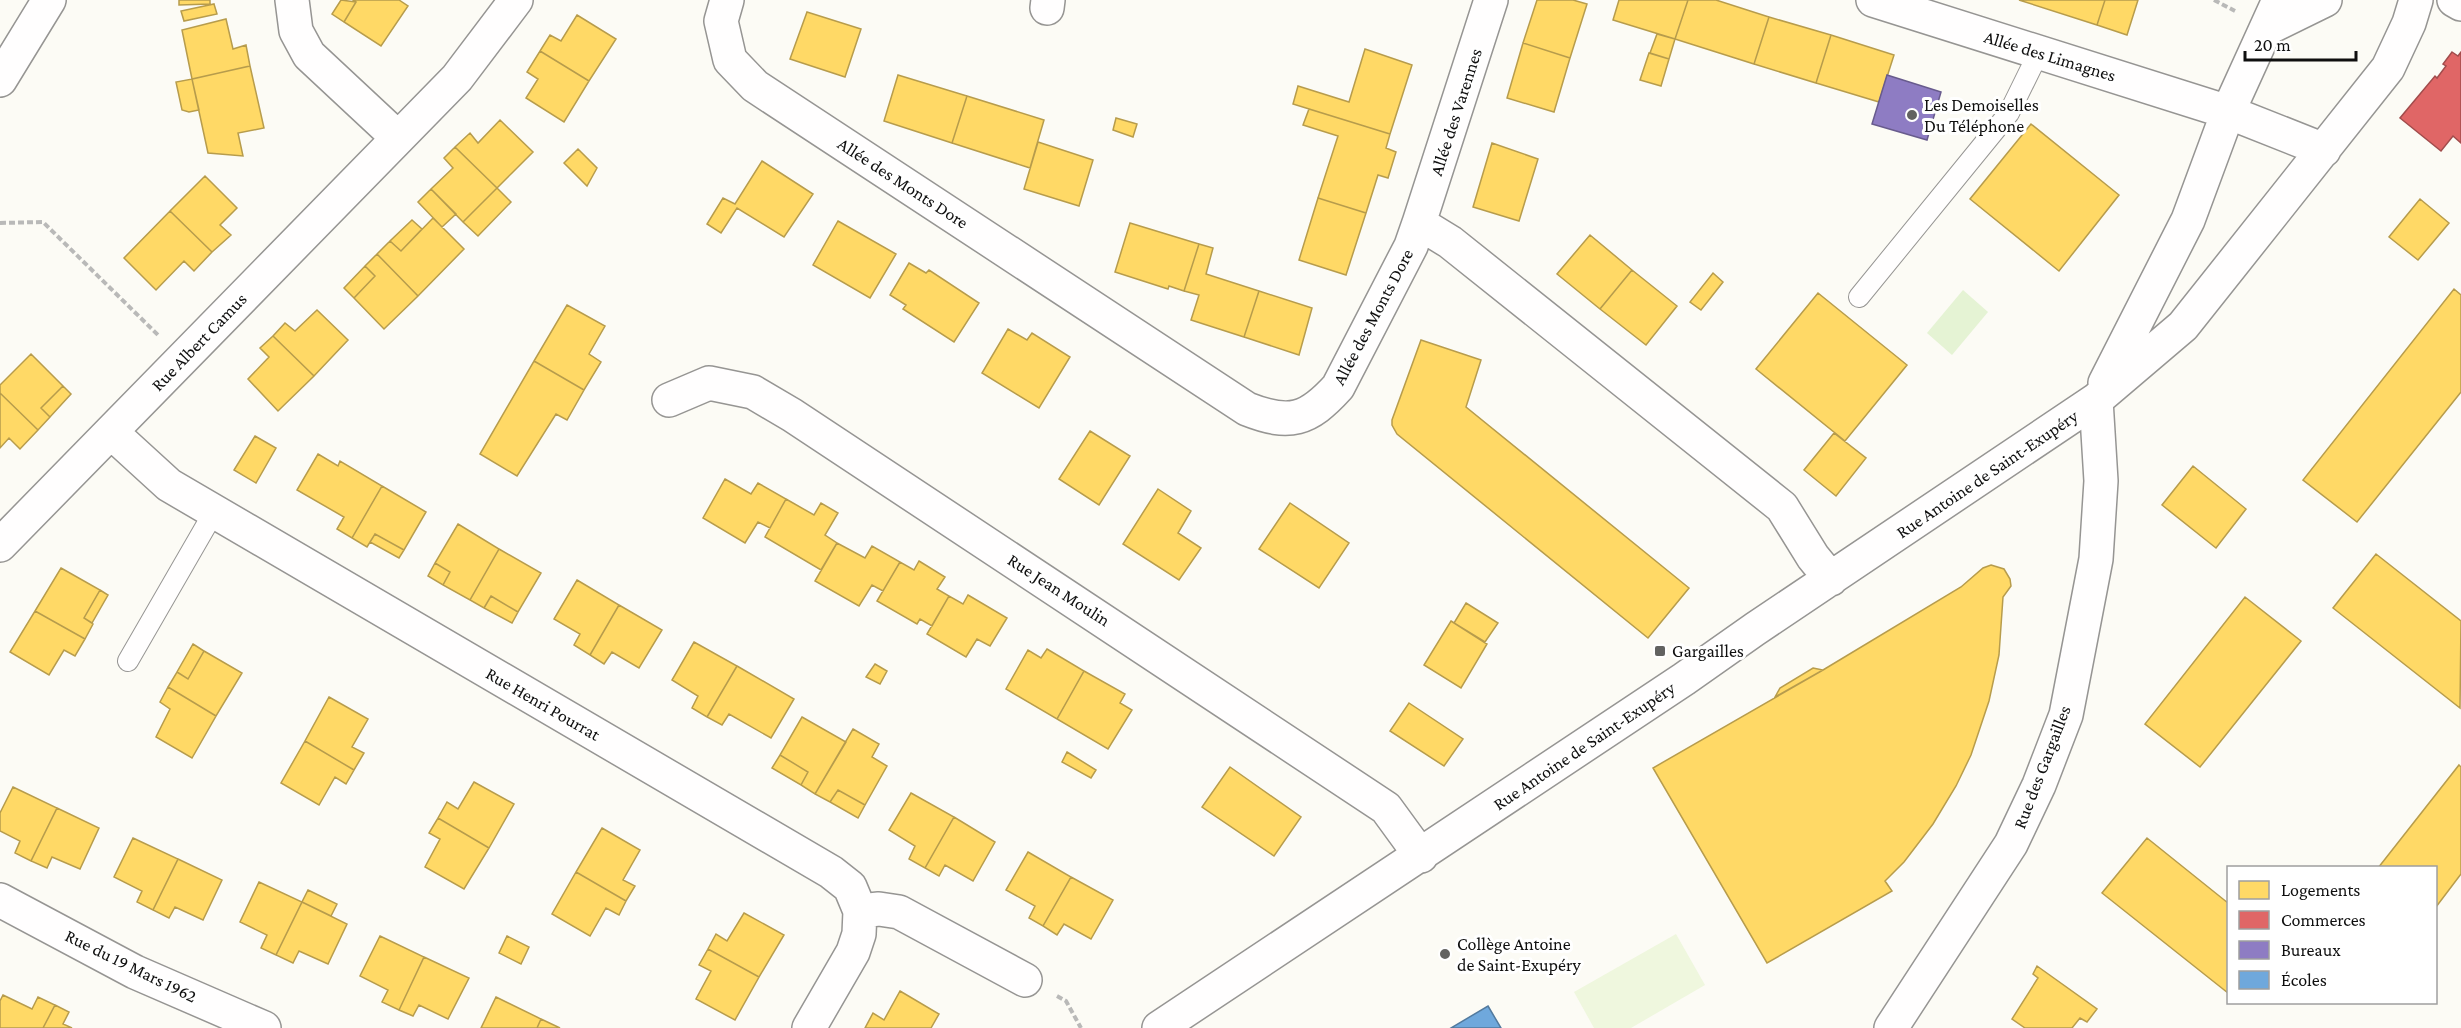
<svg xmlns="http://www.w3.org/2000/svg" width="2461" height="1028" font-family="'Crimson Pro',serif">
<rect width="100%" height="100%" fill="#fcfbf5"/>
<path fill="#e5f3d4" d="M1963 290 1988 312 1952 355 1927 333Z"/>
<path fill="#eff7de" d="M1676 934 1705 985 1631 1028H1594L1574 992Z"/>
<path fill="#ffd966" stroke="#b79c4c" stroke-width="1.5" d="M179 0H210V4L179 5Z
M341 0 356 2 344 22 332 14Z
M353 0H399L408 6 381 46 344 22 356 2Z
M1537 0H1573L1587 4 1570 58 1523 43Z
M1619 0H1688L1675 39 1613 20Z
M1688 0H1716L1769 17 1754 64 1675 39Z
M2019 0H2105L2097 25Z
M2105 0H2138L2127 35 2097 25Z
M214 4 217 14 184 21 181 11Z
M807 12 861 29 845 77 790 59Z
M577 15 616 39 589 81 540 51 550 35 561 41Z
M1769 17 1831 35 1816 83 1754 64Z
M226 19 233 49 246 45 250 66 192 79 182 30Z
M1657 34 1675 39 1669 59 1650 53Z
M1831 35 1894 55 1879 102 1816 83Z
M1523 43 1570 58 1554 112 1507 98Z
M1365 49 1412 65 1390 134 1293 104 1298 86 1349 102Z
M540 51 589 81 564 122 526 98 538 79 527 72Z
M1649 53 1669 59 1661 86 1640 80Z
M250 66 264 128 238 133 243 156 208 153 192 79Z
M898 75 967 96 952 143 884 121Z
M192 79 199 110 189 112 182 110 176 82Z
M967 96 1044 120 1030 168 952 143Z
M1309 109 1390 134 1386 148 1396 152 1388 178 1378 175 1366 213 1318 198 1338 136 1303 125Z
M1116 118 1137 124 1133 137 1113 130Z
M500 120 533 152 497 188 455 147 470 133 478 143Z
M2031 124 2119 195 2059 271 1970 199Z
M1038 142 1093 160 1079 206 1024 189Z
M1492 143 1538 159 1519 221 1473 207Z
M455 147 497 188 463 222 431 189 453 168 444 158Z
M578 149 597 168 587 186 564 163Z
M762 161 813 194 784 237 737 208 721 233 707 224 723 198 735 204Z
M205 176 237 208 220 225 231 235 212 252 170 211Z
M497 188 511 202 478 236 463 222Z
M431 189 456 214 442 227 418 202Z
M1318 198 1366 213 1346 275 1299 260Z
M2420 199 2449 223 2418 260 2389 237Z
M170 211 212 252 194 271 184 261 156 290 124 258Z
M433 218 464 249 418 296 377 254 390 241 401 251Z
M412 220 422 229 401 251 390 241Z
M838 221 896 254 870 298 813 265Z
M1130 223 1199 244 1184 291 1169 286 1168 289 1115 272Z
M1590 235 1632 270 1600 309 1557 274Z
M1199 244 1213 248 1206 274 1259 291 1244 337 1191 320 1199 295 1184 291Z
M377 254 418 296 384 329 354 298 375 276 365 266Z
M909 263 926 273 929 270 979 303 954 342 903 309 906 305 890 295Z
M365 266 375 276 354 298 344 288Z
M1632 270 1677 306 1646 345 1600 309Z
M1713 273 1723 282 1701 310 1690 302Z
M2454 289 2461 295V392L2357 522 2303 480Z
M1259 291 1312 308 1299 355 1244 337Z
M1818 293 1907 365 1845 441 1756 369Z
M567 305 605 326 589 354 601 362 584 390 534 361Z
M317 310 348 340 314 376 273 336 285 323 295 331Z
M1008 329 1027 340 1032 333 1070 357 1039 408 982 373Z
M273 336 314 376 278 411 248 379 269 357 260 348Z
M1421 340 1481 360 1466 407 1689 588 1648 638 1397 434 1392 425V420Z
M31 354 63 386 41 408 50 417 38 430 0 393V385Z
M534 361 584 390 567 420 556 414 517 476 480 454Z
M63 386 71 394 50 417 41 408Z
M0 393 38 430 20 449 9 438 0 448Z
M1090 431 1130 456 1099 505 1059 479Z
M1834 433 1866 458 1836 496 1804 470Z
M255 436 276 448 256 483 234 470Z
M318 454 338 466 340 461 382 486 352 538 337 529 344 517 297 490Z
M2193 466 2246 509 2216 548 2162 505Z
M725 479 751 494 758 483 786 499 770 528 758 522 745 543 703 518Z
M382 486 426 512 404 550 375 534 367 547 352 538Z
M1158 489 1191 511 1178 533 1201 548 1179 580 1123 544Z
M786 499 814 515 821 503 838 513 825 535 837 543 821 570 765 537Z
M1290 503 1349 543 1319 588 1259 549Z
M458 524 499 549 470 600 443 585 450 572 435 563Z
M375 534 404 550 399 558 370 542Z
M837 543 865 558 872 546 900 562 883 591 872 585 859 606 815 581Z
M499 549 541 573 518 612 491 596 484 608 470 600Z
M2376 554 2461 621 2460 708 2333 608Z
M919 561 945 577 937 589 949 596 932 626 920 619 917 624 877 601 900 562 914 570Z
M435 563 450 572 443 585 428 576Z
M1991 565 2004 569 2010 579 2011 586 2003 597 1999 655 1989 701 1971 755 1956 786 1933 824 1904 862 1885 881 1892 891 1767 963 1653 768 1823 670 1961 587 1983 568Z
M61 568 100 590 84 618 93 624 85 639 35 611Z
M577 580 619 605 590 655 574 645 580 634 554 619Z
M100 590 108 595 92 623 84 618Z
M968 595 1007 618 990 646 977 639 966 657 927 634 949 596 963 604Z
M491 596 518 612 512 623 484 608Z
M2245 597 2301 641 2200 767 2145 724Z
M1466 603 1498 623 1485 642 1454 623Z
M619 605 662 630 639 668 612 652 604 664 590 655Z
M35 611 85 639 75 656 64 650 49 675 10 652Z
M1451 621 1487 644 1461 688 1424 665Z
M694 642 737 666 707 717 692 708 698 696 672 680Z
M193 644 204 651 188 679 177 672Z
M1047 649 1084 671 1057 719 1006 689 1028 650 1041 658Z
M204 651 242 673 216 716 168 687 177 672 188 679Z
M875 664 887 671 880 684 866 677Z
M737 666 794 699 771 738 729 714 722 725 707 717Z
M1813 668 1823 670 1775 697 1780 688Z
M1084 671 1125 694 1120 703 1132 710 1108 749 1057 719Z
M168 687 216 716 192 758 156 737 170 709 160 702Z
M329 697 368 719 352 747 364 753 354 770 305 741Z
M1409 703 1463 739 1444 766 1390 731Z
M802 717 846 742 815 794 801 785 808 772 780 755Z
M853 729 879 744 872 757 887 766 865 805 838 790 830 802 815 794Z
M305 741 354 770 346 784 335 777 319 805 281 783Z
M1067 752 1096 770 1091 778 1062 762Z
M780 755 808 772 801 785 772 768Z
M2459 765 2461 767V874L2436 907V868H2378Z
M1230 767 1301 817 1274 856 1202 807Z
M474 782 514 804 489 848 438 818 447 802 458 809Z
M13 787 57 808 31 861 15 853 20 841 0 831V813Z
M838 790 865 805 858 818 830 802Z
M911 793 954 817 925 868 909 859 915 846 889 830Z
M57 808 99 828 80 869 52 857 47 868 31 861Z
M954 817 995 842 973 881 945 865 939 876 925 868Z
M438 818 489 848 464 889 425 867 440 839 429 833Z
M602 828 640 850 623 880 635 886 626 901 576 872Z
M133 838 178 859 153 910 137 902 142 891 114 877Z
M2147 838 2228 903V993L2102 893Z
M1028 852 1071 877 1043 926 1029 918 1035 906 1006 890Z
M178 859 222 880 203 920 175 907 169 918 153 910Z
M576 872 626 901 619 915 606 908 590 936 552 914Z
M1071 877 1113 900 1091 939 1064 924 1057 935 1043 926Z
M259 882 302 902 276 955 261 948 267 935 240 922Z
M308 890 337 904 331 916 302 902Z
M302 902 347 924 328 964 299 951 293 963 276 955Z
M744 913 784 935 759 977 708 949 716 934 727 941Z
M380 936 424 957 399 1010 382 1002 388 990 360 976Z
M507 936 529 947 521 964 499 953Z
M708 949 759 977 735 1020 696 999 711 971 699 965Z
M424 957 469 978 448 1019 419 1005 413 1016 399 1010Z
M2037 966 2097 1009 2087 1022 2080 1018 2072 1028H2025L2012 1019 2038 978 2033 974Z
M900 991 939 1014 931 1028H865L873 1013 884 1020Z
M3 995 32 1009 38 997 55 1005 43 1028H0V1001Z
M496 997 541 1019 537 1028H481Z
M55 1005 69 1012 63 1024 72 1028H43Z
M541 1019 560 1028H537Z"/>
<path fill="#e06666" stroke="#a14c4c" stroke-width="1.5" d="M2452 52 2458 56 2461 52V143L2453 136 2441 151 2400 118 2435 76 2437 78 2446 66 2443 64Z"/>
<path fill="#8e7cc3" stroke="#685b8d" stroke-width="1.5" d="M1887 75 1941 92 1927 140 1872 124Z"/>
<path fill="#6fa8dc" stroke="#527a9e" stroke-width="1.5" d="M1488 1006 1501 1028H1451Z"/>
<g fill="none" stroke-linecap="round" stroke-linejoin="round">
<defs>
<path id="service" d="M1859 297 2009 113 2039 52
M128 661 214 512"/>
<path id="minor" d="M292 0 296 31 309 55 398 138
M727 0 721 21 730 60 755 86 1247 409C1290 426 1308 420 1338 387L1411 246 1419 223 1450 242 1782 507 1813 557 1831 579
M1873 0 2228 112 2324 150
M2454 0 2461 4
M1047 8 1048 0
M2268 28 2325 0
M0 80 49 0
M1419 223 1491 0
M2105 383 2188 220 2228 112 2279 0
M669 400 709 383 753 392 792 415 1386 808 1421 856
M111 432 169 485 831 872 850 887 860 911 859 934 853 952 809 1028
M0 545 457 78 516 0
M0 900 135 972 264 1028
M860 911 879 909 899 912 1025 980
M1159 1028 1684 679 1755 629 2096 400 2183 326 2388 68 2409 23 2416 0
M1891 1028 2011 844 2039 785 2066 715 2096 559 2101 481 2096 400"/>
</defs>
<use href="#service" stroke="#969593" stroke-width="22"/>
<use href="#minor" stroke="#969593" stroke-width="36"/>
<path stroke="#b9b9b8" stroke-width="4" stroke-dasharray="6 3" stroke-linecap="butt" d="M2214 0 2235 11
M0 223 43 222 158 335
M1057 996 1066 1001 1081 1028"/>
<use href="#service" stroke="#fffefe" stroke-width="20"/>
<use href="#minor" stroke="#fffefe" stroke-width="33"/>
</g>
<g fill="#626260" stroke="#fff" stroke-width="2">
<circle cx="1912" cy="115" r="6"/>
<rect x="1654" y="645" width="12" height="12" rx="3"/>
<circle cx="1445" cy="954" r="6"/>
</g>
<g text-anchor="middle" stroke-width="6" stroke-linejoin="round" paint-order="stroke">
<g font-size="18" fill="#0f0f0f" stroke="#fff">
<text transform="translate(2050 56) rotate(17)" y="6">Allée des Limagnes</text>
<text transform="translate(1456 112) rotate(-72)" y="6">Allée des Varennes</text>
<text transform="translate(903 183) rotate(33)" y="6">Allée des Monts Dore</text>
<text transform="translate(1373 317) rotate(-62)" y="6">Allée des Monts Dore</text>
<text transform="translate(199 342) rotate(-46)" y="6">Rue Albert Camus</text>
<text transform="translate(1987 474) rotate(-34)" y="6">Rue Antoine de Saint-Exupéry</text>
<text transform="translate(1059 590) rotate(33)" y="6">Rue Jean Moulin</text>
<text transform="translate(543 704) rotate(30)" y="6">Rue Henri Pourrat</text>
<text transform="translate(1584 746) rotate(-34)" y="6">Rue Antoine de Saint-Exupéry</text>
<text transform="translate(2042 767) rotate(-69)" y="6">Rue des Gargailles</text>
<text transform="translate(131 966) rotate(26)" y="6">Rue du 19 Mars 1962</text>
</g>
<g font-size="18" fill="#0f0f0f" stroke="#fff" text-anchor="start">
<text x="1924" y="111">Les Demoiselles<tspan x="1924" dy="21">Du Téléphone</tspan></text>
<text x="1672" y="657">Gargailles</text>
<text x="1457" y="950">Collège Antoine<tspan x="1457" dy="21">de Saint-Exupéry</tspan></text>
</g>
</g>
<rect x="2227" y="866" width="210" height="138" fill="#ffffff" stroke="#9f9f9f" stroke-width="1.5"/>
<rect x="2239" y="881" width="30" height="18" fill="#ffd966" stroke="#9f9f9f" stroke-width="1.5"/>
<text x="2281" y="896" font-size="18" fill="#0f0f0f">Logements</text>
<rect x="2239" y="911" width="30" height="18" fill="#e06666" stroke="#9f9f9f" stroke-width="1.5"/>
<text x="2281" y="926" font-size="18" fill="#0f0f0f">Commerces</text>
<rect x="2239" y="941" width="30" height="18" fill="#8e7cc3" stroke="#9f9f9f" stroke-width="1.5"/>
<text x="2281" y="956" font-size="18" fill="#0f0f0f">Bureaux</text>
<rect x="2239" y="971" width="30" height="18" fill="#6fa8dc" stroke="#9f9f9f" stroke-width="1.5"/>
<text x="2281" y="986" font-size="18" fill="#0f0f0f">Écoles</text>
<path d="M2245 51v9h111v-9" fill="none" stroke="#0f0f0f" stroke-width="3"/>
<text x="2254" y="51" font-size="18" fill="#0f0f0f" stroke="#ffffff" stroke-width="4.5" paint-order="stroke">20 m</text>
</svg>
